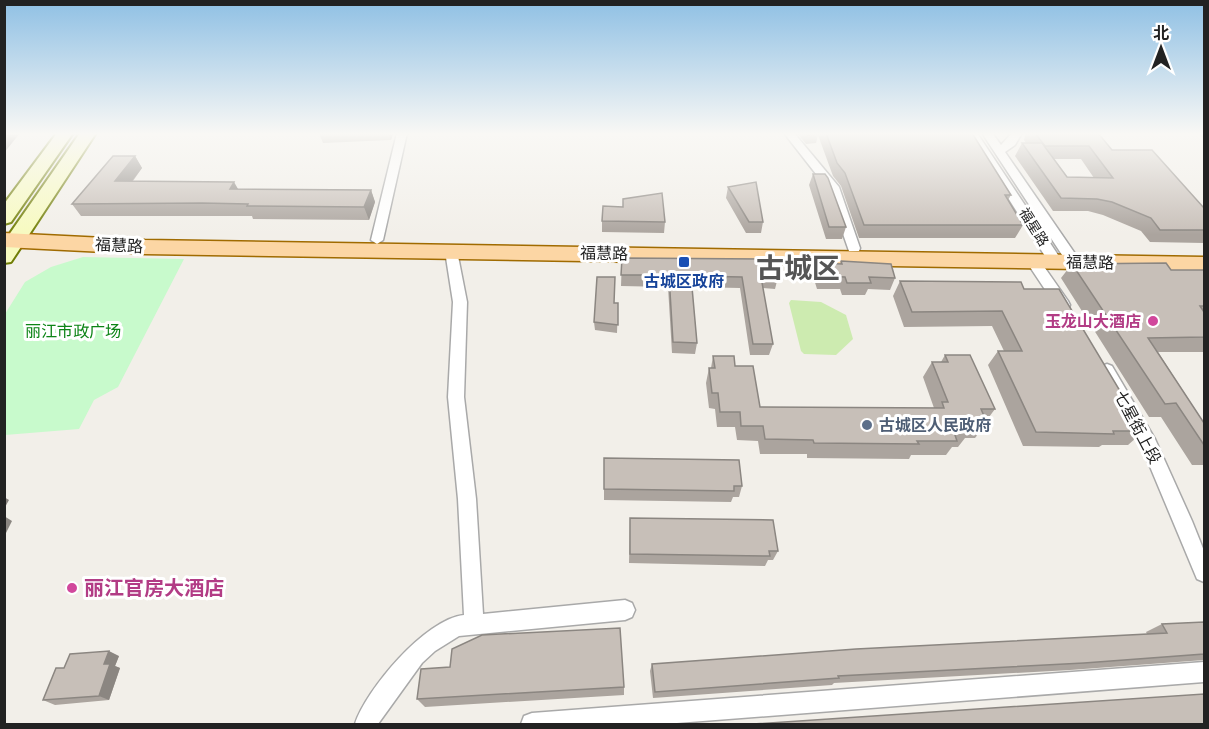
<svg xmlns="http://www.w3.org/2000/svg" width="1209" height="729" font-family="'Exo 2','Noto Sans SC',sans-serif">
<rect width="100%" height="100%" fill="#f2efe9"/>
<path fill="#cdebb0" d="M791 300 821 302 846 315 853 339 836 355 804 354 801 351 789 303Z"/>
<path fill="#c8facc" d="M83 257 184 259 118 387 94 400 79 429 5 435V314L25 282 51 267Z"/>
<g fill="none" stroke-linecap="round" stroke-linejoin="round">
<defs>
<path id="minor" d="M397 133H407L383 240 377 244 371 240Z
M784 133H794L839 187 860 248 859 251H849L827 188Z
M967 133H977L1060 258 1062 261 1060 264H1050Z
M982 133H992L1001 145 1012 133H1022L1015 145 1005 152 1078 258 1080 261 1078 264H1068Z
M451 247 457 251 467 302 464 397 476 499 483 614 625 600 632 603 635 610 632 617 625 620 459 636 435 651 422 663 378 724H355C366 690 425 619 464 615L458 499 448 397 453 302 445 251Z
M1033 257 1038 258 1068 301 1070 305 1068 309H1058L1026 261Z
M1107 364 1112 366 1155 439 1192 521 1204 551V582L1197 579 1141 445 1099 370 1102 366Z
M1204 662V682L664 724H521L524 716 532 713Z"/>
<path id="secondary" d="M57 133H73L11 222 4 224V204Z
M80 133H96L11 262 4 263V242Z"/>
<path id="primary" d="M4 233 145 240 1204 257V271L145 254 4 247Z"/>
</defs>
<use href="#minor" stroke="#a9a9a9" stroke-width="3"/>
<use href="#secondary" stroke="#707d05" stroke-width="4"/>
<use href="#primary" stroke="#a06b00" stroke-width="3"/>
<use href="#minor" fill="#fff" fill-rule="evenodd"/>
<use href="#secondary" fill="#f7fabf" fill-rule="evenodd"/>
<use href="#primary" fill="#fcd6a4" fill-rule="evenodd"/>
</g>
<path fill="#aba49e" fill-rule="evenodd" d="M319 133H393L391 140 323 143Z
M797 133H972L1011 195 1008 200 1023 225 1015 238H859L841 186 833 176 818 135 816 143 806 144Z
M1026 133H1098L1112 150 1204 208V243L1150 242 1141 231 1103 215 1088 211H1053L1015 156 1022 143H1026L1024 140ZM1054 159H1081L1094 178 1067 177Z
M1136 133H1204V139L1199 134Z
M135 156 142 168 133 181 238 189 371 190 375 202 369 220 253 219 252 216H81L72 204Z
M813 174 846 227 842 239H826L809 185Z
M728 187 763 222 761 233H746L726 198Z
M602 221 665 222 664 233 602 232Z
M622 258 778 277 775 289 763 288 773 344 769 355H750L740 288 692 287 697 343 695 354 672 353 668 287 621 286Z
M841 261 895 278 890 290 868 289 865 295H842L840 289H817L813 276 818 263 840 264Z
M1072 264 1171 270H1204V352H1158L1204 423V465H1192L1161 417H1149L1061 278Z
M900 281 1024 289 1144 431 1128 445H1102L1099 447 1023 446 988 365 998 351H1004L992 326 904 327 893 296Z
M614 303H618L617 333 595 330 594 322Z
M945 355 995 409 986 421 987 423 975 438H965L958 447H952L946 455H911L909 459 807 458V454H760L758 441 737 440 735 427H717L715 409 709 408 706 383 709 368H711L713 356 735 366 760 407 934 408 923 377 932 362H941Z
M604 458 742 486 739 497H733L731 502 604 500Z
M630 518 778 551 773 560H768L765 566 629 563Z
M1204 622V661V660L1070 670 834 683 832 685 653 698 650 671 652 664 1147 634 1146 632 1162 624Z
M119 656 115 666 120 668 109 700 55 705 43 700 64 668Z
M450 667 624 687V695L425 707 417 699Z"/>
<path fill="#8b8681" d="M7 133H20L4 153V136Z
M389 133H393L391 140Z
M135 156 142 168 123 193 115 181Z
M234 182 241 194 230 189Z
M371 190 375 202 369 220 364 207Z
M4 497 9 500 4 509Z
M4 516 12 521 4 537Z
M109 651 119 656 115 666 120 668 109 700 99 696 104 664Z"/>
<path fill="#c7bfb8" stroke="#8b8681" stroke-width="1.5" d="M806 133H817L818 134 808 135Z
M826 133H972L1011 195H1005L1023 225H864L845 173 837 163Z
M1035 133H1098L1112 150H1152L1204 208V230H1160L1151 218 1112 202 1097 199 1061 198 1022 143H1042L1067 177 1113 178 1089 146H1045Z
M113 156H135L115 181 234 182 230 189 371 190 364 207 247 206 248 204 202 203 72 204Z
M813 174H825L828 178 846 227H829Z
M756 182 763 222H749L728 187Z
M662 193 665 222 602 221 603 206 623 207V199Z
M622 258 772 259 775 261 778 277H761L773 344H753L742 277 691 276 697 343 673 342 669 275H621Z
M841 261 891 264 895 278 869 277 871 283H847L845 277 821 276 818 263 842 264Z
M1166 263 1171 270H1204V306H1200L1204 312V337L1148 338 1204 423V445L1176 403 1165 404 1072 264Z
M597 277H615L614 303H618V325L594 322Z
M900 281 1021 282 1024 289H1059L1144 431H1113L1114 434 1036 432 998 351H1022L1002 311 912 312Z
M945 355H970L995 409H981L987 423H965L969 433 954 432 957 441H917L919 444 814 443 813 440 765 439 763 426H741L740 412H720L718 393H712L709 368H715L713 356H734L735 366H753L760 407 944 408 942 402H948L932 362H948Z
M604 458 739 460 742 486H734V491L604 489Z
M630 518 773 520 778 551H769L770 556 630 554Z
M1204 622V654L1084 663 838 676 839 678 655 692 652 664 856 649 1167 633 1162 624Z
M620 628 624 687 417 699 421 669 450 667 452 649 482 635Z
M109 651 104 664H110L99 696 43 700 56 668H64L70 654Z
M1204 694V724H753Z"/>
<linearGradient id="sky" x2="0" y2="1"><stop stop-color="#8fc0e4"/><stop offset="0.57" stop-color="#f9f8f5"/><stop offset="1" stop-color="#f9f8f5" stop-opacity="0"/></linearGradient>
<rect width="1209" height="235" fill="url(#sky)"/>
<rect fill="#1a4fb4" stroke="#fff" stroke-width="2" x="678" y="256" width="12" height="12" rx="3"/>
<g fill="#d1479c" stroke="#fff" stroke-width="2">
<circle cx="1153" cy="321" r="6"/>
<circle cx="72" cy="588" r="6"/>
</g>
<circle fill="#5c6f8a" stroke="#fff" stroke-width="2" cx="867" cy="425" r="6"/>
<g text-anchor="middle" stroke-width="6" stroke-linejoin="round" paint-order="stroke">
<g font-size="14" fill="#222" stroke="#fff">
<text transform="translate(1034 227) rotate(58)" y="5">福星路</text>
</g>
<g font-size="16" fill="#222" stroke="#fff">
<text transform="translate(119 245) rotate(3)" y="6">福慧路</text>
<text transform="translate(604 253) rotate(1)" y="6">福慧路</text>
<text transform="translate(1090 262) rotate(1)" y="6">福慧路</text>
<text transform="translate(1138 427) rotate(62)" y="6">七星街上段</text>
</g>
<g font-size="16" font-weight="bold" fill="#164399" stroke="#fff">
<text x="684" y="287">古城区政府</text>
</g>
<g font-size="16" font-weight="bold" fill="#b23c85" stroke="#fff" text-anchor="end">
<text x="1141" y="327">玉龙山大酒店</text>
</g>
<g font-size="16" fill="#0c8416" stroke="#fff">
<text x="73" y="337">丽江市政广场</text>
</g>
<g font-size="16" font-weight="bold" fill="#4e5e75" stroke="#fff" text-anchor="start">
<text x="879" y="431">古城区人民政府</text>
</g>
<g font-size="20" font-weight="bold" fill="#b23c85" stroke="#fff" text-anchor="start">
<text x="84" y="595">丽江官房大酒店</text>
</g>
<g font-size="28" font-weight="bold" fill="#555" stroke="#fff">
<text x="798" y="278">古城区</text>
</g>
</g>
<rect width="1209" height="729" fill="none" stroke="#222222" stroke-width="12"/>
<g transform="translate(1161 48)" stroke="#ffffff" stroke-width="4.5" paint-order="stroke">
<path d="M0-4.5L10 22L0 15L-10 22Z" fill="#222222"/>
<text y="-9" font-size="16" font-weight="bold" text-anchor="middle" fill="#222222">北</text>
</g>
</svg>
